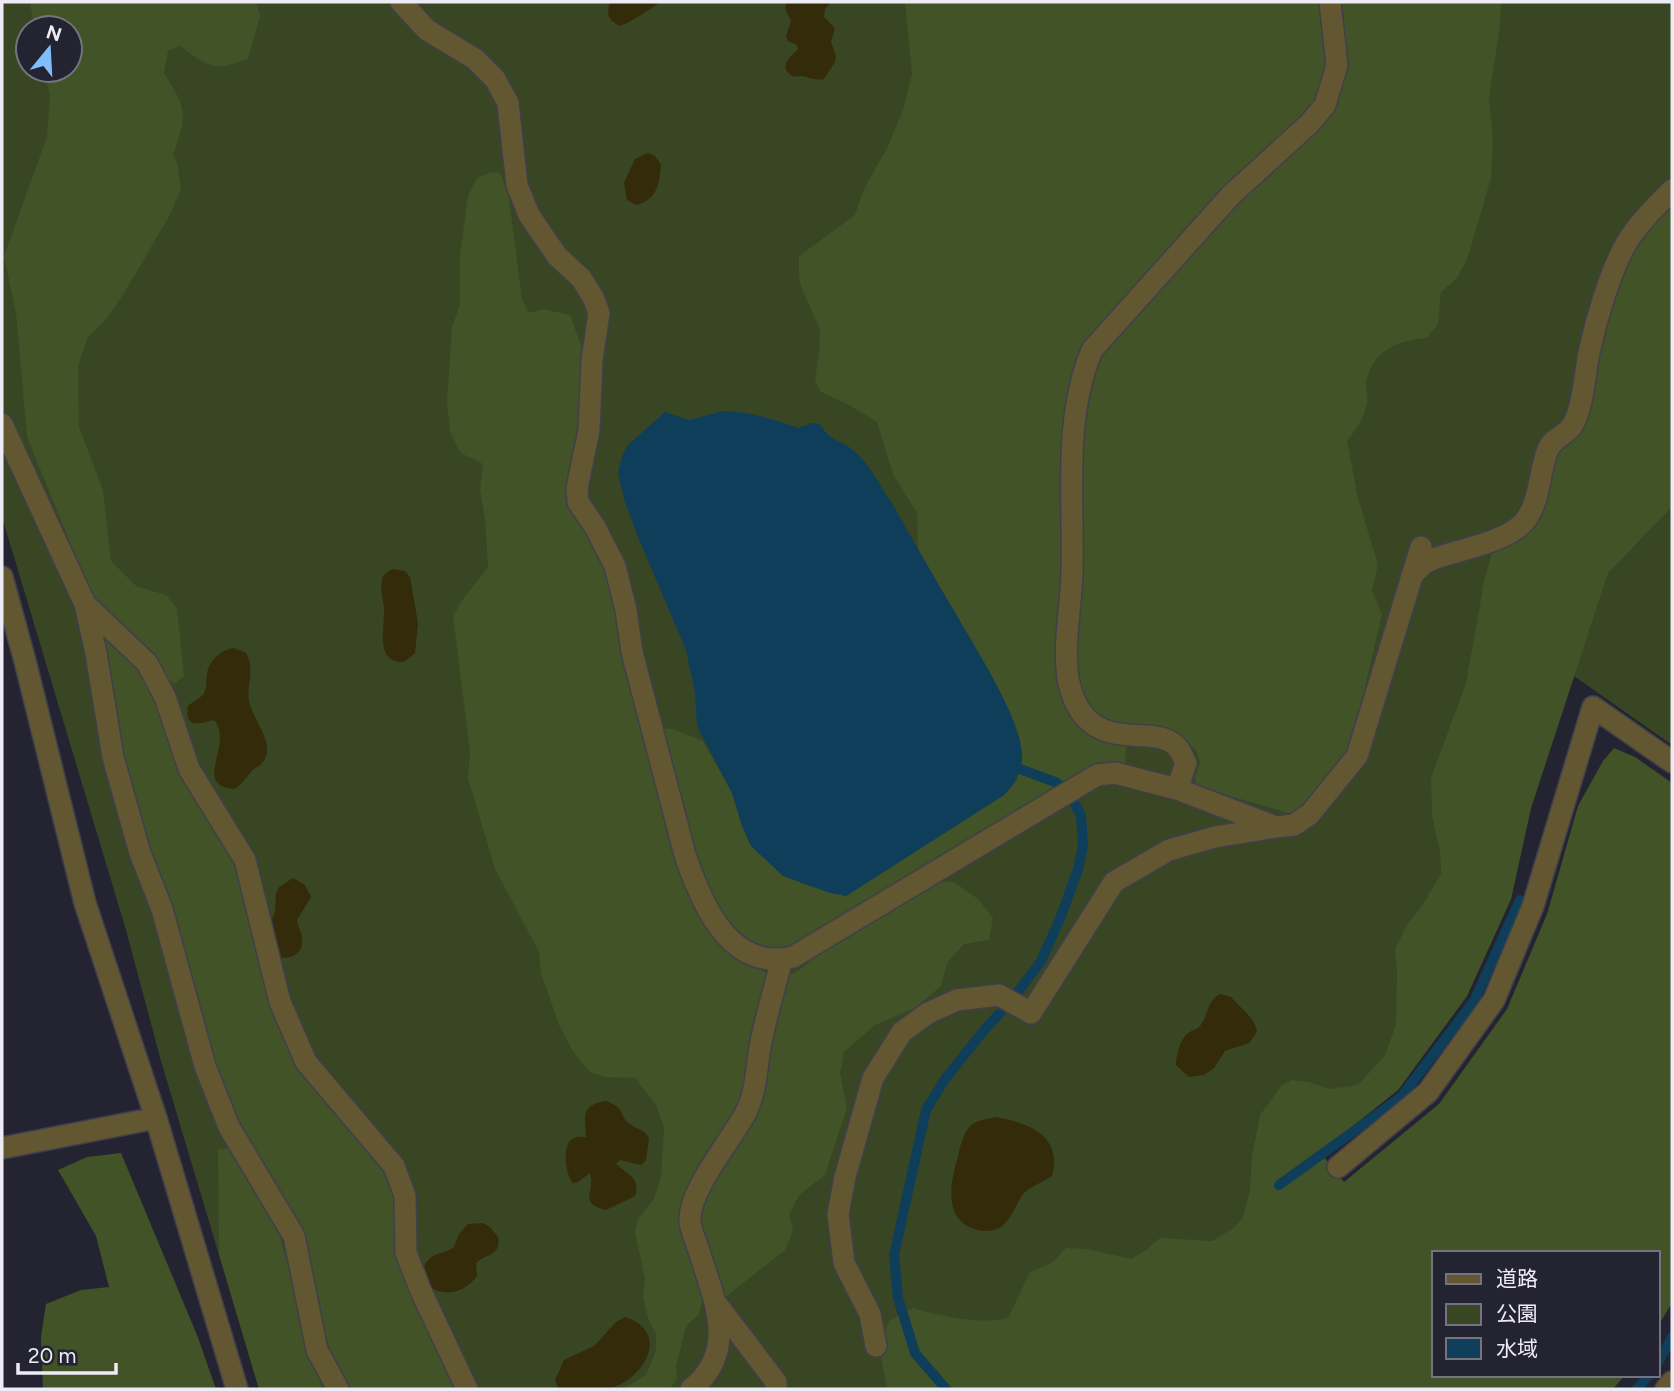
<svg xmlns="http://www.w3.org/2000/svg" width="1674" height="1391" font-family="Figtree,'Noto Sans JP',sans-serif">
<rect width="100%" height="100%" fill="#242331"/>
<path fill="#384624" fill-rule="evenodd" d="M2 2H1672V745L1574 676 1531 808 1511 899 1467 996 1398 1090 1320 1152 1314 1389H259L161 1061 126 930 2 517ZM28 28H70V70H28Z"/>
<path fill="#415327" d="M30 2H256L260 16 248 59C213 72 209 67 180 46L168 51 164 73C188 111 187 113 173 155L177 163 181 188 171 213 126 290 108 317 88 337 78 366 79 427 103 490 111 561 136 586 166 595 177 608 184 676 174 684 161 674 95 604 27 437 16 313 4 256 47 137 50 96 44 70H70V28H34Z
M905 2H1324L1332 68 1320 98 1088 343 1058 650 1092 734 1126 746 1125 763 799 943C780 948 764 951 746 942 731 934 706 892 700 875 684 827 673 777 660 728L673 729 703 741 732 793 742 826 801 883 846 896 1004 795 1016 782 1022 758 1020 742 1010 716 991 676 918 549 917 513 893 474 877 422 851 406 821 392 815 380 819 352 820 329 801 287 799 275V256L855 215 864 189 888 146 903 110 912 74Z
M1337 2H1501L1500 26 1489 97 1493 141 1491 178 1467 260 1456 279 1441 292 1438 324 1427 338C1398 340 1373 350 1366 382 1365 389 1369 396 1367 403 1364 418 1356 430 1347 441L1358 498 1378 565 1372 591 1382 614 1366 683 1357 740 1308 807 1292 814 1196 786 1195 776 1200 762 1196 750 1183 738 1123 727 1097 715 1082 700 1072 655 1082 402 1099 355 1238 199 1322 120Z
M492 172 500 173 508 191 522 299 529 313 542 309 570 315 586 359 571 505 610 568 643 740 690 892 718 939 730 953 771 975 743 1101 692 1187 704 1294 699 1314 686 1326 676 1367 677 1379 670 1389H623L646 1375 656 1351V1334L648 1318 643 1297 645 1279 635 1232 638 1219 654 1199 661 1176 664 1127 656 1105 635 1078 605 1077 590 1072 574 1053 559 1025 541 973 539 952 495 869 468 778 470 752 453 616 463 599 488 567 485 519 480 490 483 464 461 453 450 432 447 401 452 327 460 305V255L468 196 477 178Z
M1672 198V507L1608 573 1531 808 1511 899 1467 996 1398 1090 1320 1152 1344 1182 1439 1104 1507 1009 1547 914 1578 806 1603 761 1614 748 1635 757 1672 783V1303L1658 1326V1253H1434V1375H1625L1613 1389H887L879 1348 889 1321 913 1308C940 1316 981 1325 1008 1318L1030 1272 1053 1262 1066 1248 1087 1249 1131 1259 1146 1250 1160 1238 1212 1241 1235 1227 1243 1217 1250 1190 1252 1156 1260 1115 1282 1085 1292 1080 1309 1082 1329 1089 1358 1085 1385 1055 1396 1025 1397 973 1395 950 1406 926 1422 906 1441 874 1440 851 1432 816 1431 778 1466 683 1484 582 1492 552 1507 542 1552 454 1596 349 1628 251Z
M102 627 138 663 239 863 273 997 391 1173 456 1389H346L325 1348 322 1318 299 1231 237 1125 215 1068 173 915 137 805 123 752Z
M935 881 954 882 978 899 993 918 989 940 964 944 947 963 941 986 915 1008 875 1025 844 1052 840 1073 847 1108 825 1175 799 1195 789 1215 793 1231 785 1250 723 1299 699 1227 704 1194 721 1166 784 977C799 973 807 964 817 952Z
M230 1148 280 1237 322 1389H259L219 1254 218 1150Z
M121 1153 197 1335 216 1389H43L41 1337 46 1304 81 1290 109 1287 96 1236 58 1170 87 1157Z"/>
<path fill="#342b0a" d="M610 2H659C657 6 625 25 620 26 608 21 606 14 610 2Z
M787 2H831L825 9 824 17 835 28 831 42 836 56 835 62 824 79C812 82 806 73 794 77 777 68 789 58 798 49L797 45 788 41 786 36 791 21 785 8Z
M648 153 655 156 661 165C659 185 657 200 636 205L627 200 624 183 635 159Z
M392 569 405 571 410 577 418 623 415 653 404 662C374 663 385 627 384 608 383 599 380 590 382 581 383 574 387 572 392 569Z
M234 648 246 653C256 672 246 682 249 701 252 719 278 746 262 763 260 766 256 767 253 770 246 777 243 784 234 789 191 785 235 744 214 720 201 723 184 730 188 706 193 701 203 698 205 691 207 686 206 679 207 674 209 660 221 650 234 648Z
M293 878 305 885 311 897 297 920C298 926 301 931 302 938 304 956 287 962 274 955L267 933 275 912 276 893 279 887Z
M1220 994 1231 997C1241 1009 1255 1017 1257 1032L1249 1043 1225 1051 1214 1068 1204 1075 1189 1077 1176 1065C1176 1055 1180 1039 1188 1033 1194 1029 1198 1030 1202 1023 1209 1012 1207 1001 1220 994Z
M606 1101C626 1108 618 1115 630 1124 638 1130 644 1129 649 1138L646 1160 641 1165 620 1160 616 1164C627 1174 641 1178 635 1196L606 1210C577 1203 596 1192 590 1173L578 1182 573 1183C565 1175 561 1143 574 1138 577 1136 582 1137 586 1137 585 1117 580 1105 606 1101Z
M996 1117C1029 1123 1063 1136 1052 1176 1043 1182 1031 1186 1024 1193 1015 1204 1012 1221 999 1228 991 1232 981 1232 972 1228 943 1217 951 1180 958 1156 960 1147 963 1134 970 1126 977 1120 987 1119 996 1117Z
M483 1223 490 1227 498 1237C501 1257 486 1253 476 1263L477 1276C449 1313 401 1279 433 1256 440 1252 448 1252 454 1247L459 1234 468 1224Z
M625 1317C672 1332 644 1380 608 1389 594 1391 572 1391 558 1388L555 1380 564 1360 594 1346 616 1322Z"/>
<path fill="#0f3e5b" d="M724 411C751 412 773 419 798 428L812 423 820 424C829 441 840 439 854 451 871 465 880 487 893 505 916 546 939 586 963 626 981 658 1022 721 1022 757 1022 773 1014 784 1004 795L846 896 830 893 783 876 751 846 742 826 732 793 697 726 695 693 686 650 638 537 625 502 618 473 622 456 628 445 665 412 689 420Z"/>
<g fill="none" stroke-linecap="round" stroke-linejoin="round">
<path stroke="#0f3e5b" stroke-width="10" d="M1279 1185 1401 1097 1474 1001 1520 900
M1658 1363 1672 1337
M946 1389 915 1353 898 1298 894 1255 926 1110 945 1079 985 1029 1011 1001 1041 961 1060 919 1078 869 1083 846 1081 815 1067 790 1055 782 1020 769
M1637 1389 1649 1375"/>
<defs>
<path id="minor" d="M401 2 427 30 475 59 495 79 508 103 517 185 529 215 557 256 581 278 593 297 599 313 592 360 589 430 577 488 578 502 595 527 615 566 626 610 632 652 685 855C702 905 730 972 793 957L1097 775 1115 773 1177 789
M2 424 85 604 96 653 113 757 140 853 162 909 205 1066 229 1127 294 1236 317 1350 338 1389
M2 577 25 661 85 903 156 1118 237 1389
M1411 577C1416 571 1423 563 1431 560 1455 550 1512 542 1527 518 1540 499 1539 474 1547 452 1551 438 1565 436 1572 426 1583 409 1585 373 1589 353 1596 320 1610 271 1627 242 1639 223 1656 206 1672 190
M85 604 147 663 165 697 189 769 245 860 280 1002 306 1062 394 1166 405 1196 406 1253 420 1289 467 1389
M1276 827 1294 825 1310 814 1357 756 1421 547
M2 1148 156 1118
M1338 1167 1428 1092 1494 1000 1533 906 1593 707 1672 762
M716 1303 776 1382V1389
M876 1346 870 1314 844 1263 838 1214 845 1177 873 1078 902 1032 928 1013 957 1000 999 995 1031 1013 1114 882 1169 850 1215 837 1276 827 1177 789 1186 763C1183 758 1180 748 1175 745 1153 726 1112 747 1085 717 1075 706 1071 693 1068 679 1063 643 1071 608 1072 572 1074 498 1063 419 1092 350L1231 195 1309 124 1325 105 1337 65 1330 2
M691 1389C740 1351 713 1297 698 1248 695 1240 691 1230 690 1222 688 1191 730 1142 745 1114 758 1090 756 1062 762 1037 768 1011 775 985 782 960
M1666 1389 1672 1382"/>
</defs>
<use href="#minor" stroke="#403f4d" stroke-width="24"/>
<use href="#minor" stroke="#625730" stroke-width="21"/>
</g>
<rect width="1674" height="1391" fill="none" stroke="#edecf6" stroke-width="7"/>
<rect x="1432" y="1251" width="228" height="126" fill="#242331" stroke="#747380" stroke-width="2"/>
<rect x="1446" y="1274" width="35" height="10" fill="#625730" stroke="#747380" stroke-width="2"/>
<text x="1496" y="1286" font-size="21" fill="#edecf6">道路</text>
<rect x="1446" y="1304" width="35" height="21" fill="#384624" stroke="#747380" stroke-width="2"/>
<text x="1496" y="1321" font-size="21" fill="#edecf6">公園</text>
<rect x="1446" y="1338" width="35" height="21" fill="#0f3e5b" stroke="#747380" stroke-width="2"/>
<text x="1496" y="1356" font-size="21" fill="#edecf6">水域</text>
<g transform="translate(49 49) rotate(18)"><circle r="33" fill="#242331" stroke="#747380" stroke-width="2"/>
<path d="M0-5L12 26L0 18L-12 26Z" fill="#80bdfa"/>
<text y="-10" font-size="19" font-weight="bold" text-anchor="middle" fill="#edecf6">N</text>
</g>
<path d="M18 1363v10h98v-10" fill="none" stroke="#edecf6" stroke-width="3.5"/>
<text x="28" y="1363" font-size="21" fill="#edecf6" stroke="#242331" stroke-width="5" paint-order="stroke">20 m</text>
</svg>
